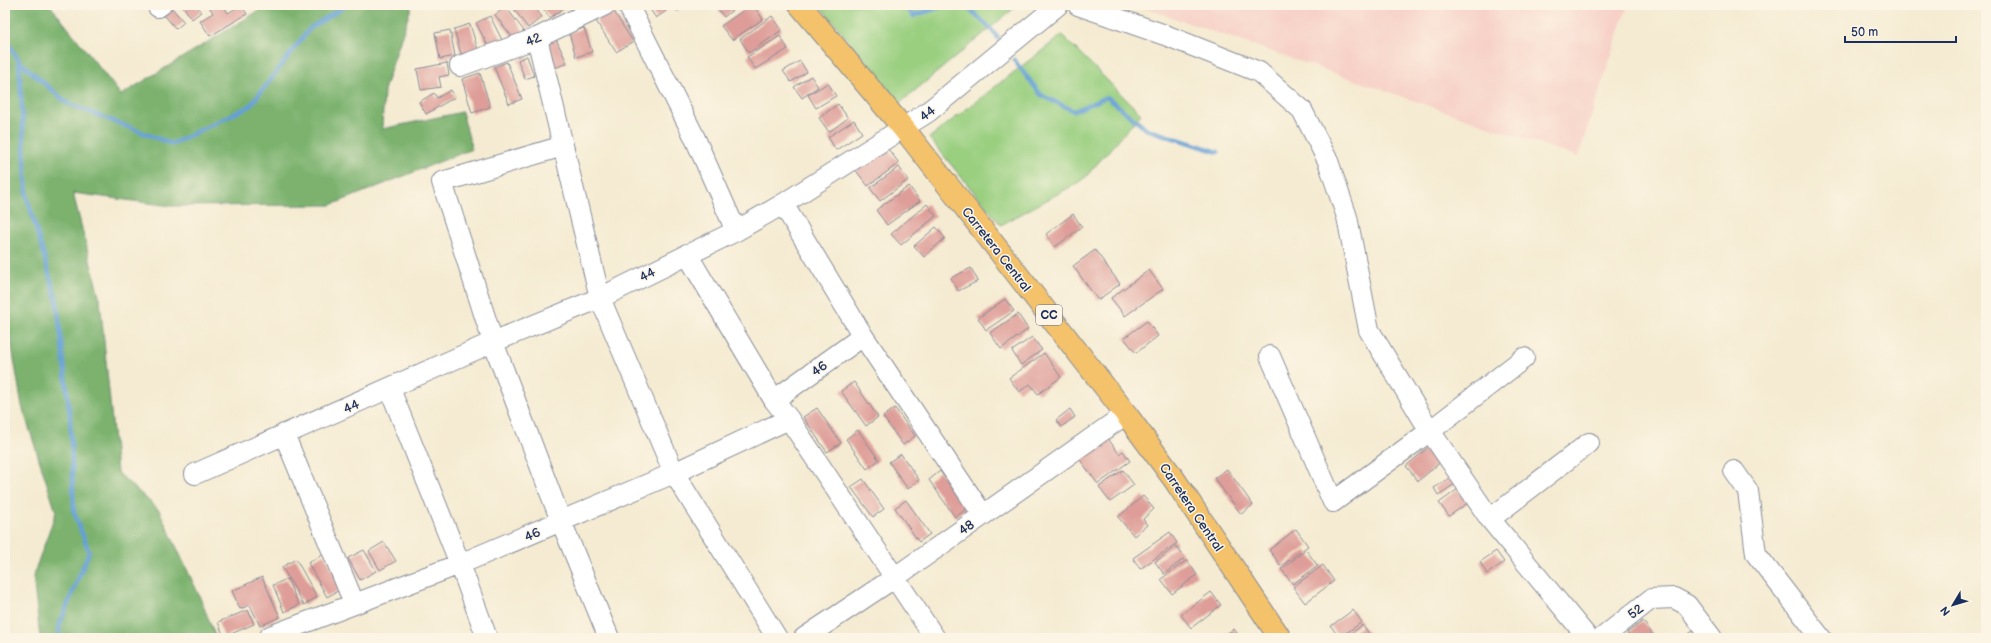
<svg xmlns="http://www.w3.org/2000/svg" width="1991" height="643" font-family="'Balsamiq Sans',sans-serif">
<rect width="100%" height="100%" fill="#fcf5e5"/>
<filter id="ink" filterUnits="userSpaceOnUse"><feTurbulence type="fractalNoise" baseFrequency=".025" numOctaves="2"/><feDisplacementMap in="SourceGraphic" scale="8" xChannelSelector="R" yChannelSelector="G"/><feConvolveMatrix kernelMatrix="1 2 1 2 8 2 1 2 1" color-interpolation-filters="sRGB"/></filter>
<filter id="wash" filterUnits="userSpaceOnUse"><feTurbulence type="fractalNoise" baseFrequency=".012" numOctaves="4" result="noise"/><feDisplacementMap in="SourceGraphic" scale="16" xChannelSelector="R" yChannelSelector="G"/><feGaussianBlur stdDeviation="0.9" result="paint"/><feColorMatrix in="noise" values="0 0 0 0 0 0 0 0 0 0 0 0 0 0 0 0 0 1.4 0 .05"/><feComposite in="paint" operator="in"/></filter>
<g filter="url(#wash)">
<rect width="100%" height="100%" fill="#f5ebd2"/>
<path fill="#f7d1c7" d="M1136 5H1628L1578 157Z"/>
<path fill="#9acf80" stroke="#5a7f6f" d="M819 5H1018L900 103Z
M1062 35 1141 114 1083 180 1001 225 929 138Z"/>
<path fill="#7bb26e" stroke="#4b7066" d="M5 5H50L121 95 268 5H412L384 90 382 129 462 112 472 149 331 205 171 206 73 193 100 300 117 472 159 510 199 595 216 638H40L33 576 56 512 22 406 5 306Z"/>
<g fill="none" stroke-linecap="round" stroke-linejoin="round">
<path stroke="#65a0d5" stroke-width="4.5" d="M905 5 913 16 946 5
M965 5 990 28 998 38
M5 38 19 61 67 103 172 144 250 106 310 28 347 5
M1014 60 1041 95 1074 111 1107 97 1146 129 1218 152
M19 61 27 197 57 302 70 417 74 512 89 552 59 626 60 638"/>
</g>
<g id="blocks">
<path fill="#de9d98" d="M169 5 184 22 176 29 160 10Z
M182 5H196L201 12 192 19Z
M208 5H223L228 13 241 5 247 14 210 36 200 21 213 13Z
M511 5H533L542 17 528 28Z
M540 5H562L564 8 550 18Z
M647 5H662L666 11 656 18Z
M672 5H685L677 11Z
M715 5H739L724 17Z
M751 5H753L763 19 732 40 721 26Z
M506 7 524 31 513 38 495 15Z
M613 10 633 42 616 52 596 21Z
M490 16 503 42 489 48 476 23Z
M772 16 782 30 749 53 740 39Z
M470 24 478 50 461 54 454 29Z
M584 28 592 52 576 57 569 33Z
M450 30 455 56 440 59 435 33Z
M780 36 788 49 755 69 747 57Z
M556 39 567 63 555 68 544 44Z
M527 56 534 76 525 79 518 60Z
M800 61 807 72 791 82 783 71Z
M507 62 522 99 509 104 494 67Z
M447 63 449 75 439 77 441 87 421 90 417 69Z
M480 73 490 107 472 113 462 79Z
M811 76 818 87 802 98 794 87Z
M828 83 836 96 816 108 808 95Z
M451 90 455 97 426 114 419 102 434 93 437 98Z
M838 104 848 118 829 132 819 118Z
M854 120 862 133 836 150 828 137Z
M885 145 899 163 868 186 854 168Z
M899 167 908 180 880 201 870 188Z
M909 186 920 201 887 225 876 210Z
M927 204 936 216 901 245 891 234Z
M1073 214 1082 227 1055 247 1046 234Z
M936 227 945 238 924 257 914 246Z
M1095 250 1120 284 1098 300 1073 266Z
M971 268 978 281 958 291 951 278Z
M1149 270 1163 289 1125 316 1111 298Z
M1005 299 1014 311 986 330 978 318Z
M1018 314 1028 329 1001 349 990 333Z
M1147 321 1158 336 1136 353 1124 338Z
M1032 337 1042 350 1021 365 1012 351Z
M1044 353 1061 377 1038 394 1030 384 1019 392 1009 378Z
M854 382 878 417 866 426 841 391Z
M817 408 841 443 827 452 803 417Z
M895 408 915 436 903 445 883 417Z
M1070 409 1075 417 1061 427 1056 420Z
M858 430 879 460 867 469 846 439Z
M1107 437 1119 454 1123 451 1130 461 1098 484 1078 457Z
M1430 446 1442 461 1418 481 1406 466Z
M901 454 919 480 908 489 889 462Z
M1227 469 1253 505 1241 514 1214 478Z
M1123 470 1134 485 1110 502 1099 487Z
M940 471 967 509 955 517 929 480Z
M1451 477 1455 484 1438 495 1434 488Z
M863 479 884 509 873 517 851 487Z
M1458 489 1468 503 1449 516 1439 503Z
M1143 496 1154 509 1143 519 1147 525 1134 536 1118 517Z
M906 500 930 534 919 542 895 508Z
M1296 529 1308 546 1281 566 1269 550Z
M1170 532 1177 543 1140 569 1133 558Z
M384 542 396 561 380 570 369 551Z
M1176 546 1185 558 1164 574 1155 562Z
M364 550 376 571 360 580 348 558Z
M1306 550 1318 566 1293 584 1281 569Z
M1496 551 1504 562 1487 574 1480 562Z
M324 554 343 588 327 597 308 563Z
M296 559 317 597 304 605 282 567Z
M1187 560 1197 575 1172 594 1161 579Z
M1323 565 1334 581 1305 603 1293 587Z
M262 577 280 617 260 626 250 605 240 609 232 591Z
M287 579 299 605 284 612 273 585Z
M1211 592 1221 605 1191 628 1181 615Z
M248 610 254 624 224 637 218 622Z
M1353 610 1362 622 1339 638 1331 626Z
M1643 621 1655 638H1631L1627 633Z
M1362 625 1373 638H1346Z
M1697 628 1705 638H1683Z
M1234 629 1241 638H1221Z"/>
</g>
</g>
<g filter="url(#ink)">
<use href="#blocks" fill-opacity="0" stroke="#888d98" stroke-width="1"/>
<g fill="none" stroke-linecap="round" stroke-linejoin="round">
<defs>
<path id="minor" d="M628 5 694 136 736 231
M1078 5 1165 35 1259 72 1302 110 1328 161 1347 217 1369 330 1430 431 1490 519 1588 638
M158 7 161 5
M537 38 600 298 674 473 777 638
M460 66 537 38 605 5
M563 146 442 182 493 342 561 521 609 638
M783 204 863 336 983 515
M687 254 774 400 789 419 935 638
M1270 356 1333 502 1430 431 1524 358
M390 389 460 564 487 638
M774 400 863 336
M284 434 354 603
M1734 471 1748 491 1756 554 1821 638
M195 474 493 342 600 298 736 231 783 204 928 112 1058 5
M1490 519 1589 443
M270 636 460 564 674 473 789 419
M804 638 894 578 1126 414
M1602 638 1651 599 1674 598 1687 605 1712 638"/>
<path id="highway" d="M800 5 904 129 1126 414 1174 479 1280 638"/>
</defs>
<use href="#minor" stroke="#888d98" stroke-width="22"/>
<use href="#highway" stroke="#888d98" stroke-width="24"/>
<use href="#minor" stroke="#fff" stroke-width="20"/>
<use href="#highway" stroke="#f4c26a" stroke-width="22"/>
</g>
</g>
<g text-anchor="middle" stroke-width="3" stroke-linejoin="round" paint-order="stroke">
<rect fill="#fcf5e5" stroke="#5e6a86" stroke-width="1" x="1036" y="305" width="26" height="20" rx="3"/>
<g font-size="12" font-weight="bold" fill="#1b2f5e">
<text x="1049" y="319">CC</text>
</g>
<g font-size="13" fill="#1b2f5e" stroke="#fcf5e5">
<text transform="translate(533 39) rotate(-22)" y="5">42</text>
<text transform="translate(927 113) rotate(-37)" y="5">44</text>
<text transform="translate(997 249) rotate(52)" y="5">Carretera Central</text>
<text transform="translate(647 274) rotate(-27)" y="5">44</text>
<text transform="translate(819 368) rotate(-35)" y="5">46</text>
<text transform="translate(351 406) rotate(-23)" y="5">44</text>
<text transform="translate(1192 507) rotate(56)" y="5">Carretera Central</text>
<text transform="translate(966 527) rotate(-35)" y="5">48</text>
<text transform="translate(532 534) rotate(-23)" y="5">46</text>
<text transform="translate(1635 611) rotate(-37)" y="5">52</text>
</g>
</g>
<rect width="1991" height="643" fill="none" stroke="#fcf5e5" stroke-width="20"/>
<g transform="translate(1953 605) rotate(232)" stroke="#fcf5e5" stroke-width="3" paint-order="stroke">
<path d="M0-3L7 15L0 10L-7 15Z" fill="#1b2f5e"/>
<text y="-6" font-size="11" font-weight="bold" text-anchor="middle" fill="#1b2f5e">N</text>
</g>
<path d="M1845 36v6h111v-6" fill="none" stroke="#1b2f5e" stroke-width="2"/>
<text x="1851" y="36" font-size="12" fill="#1b2f5e" stroke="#fcf5e5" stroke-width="3" paint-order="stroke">50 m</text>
</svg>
